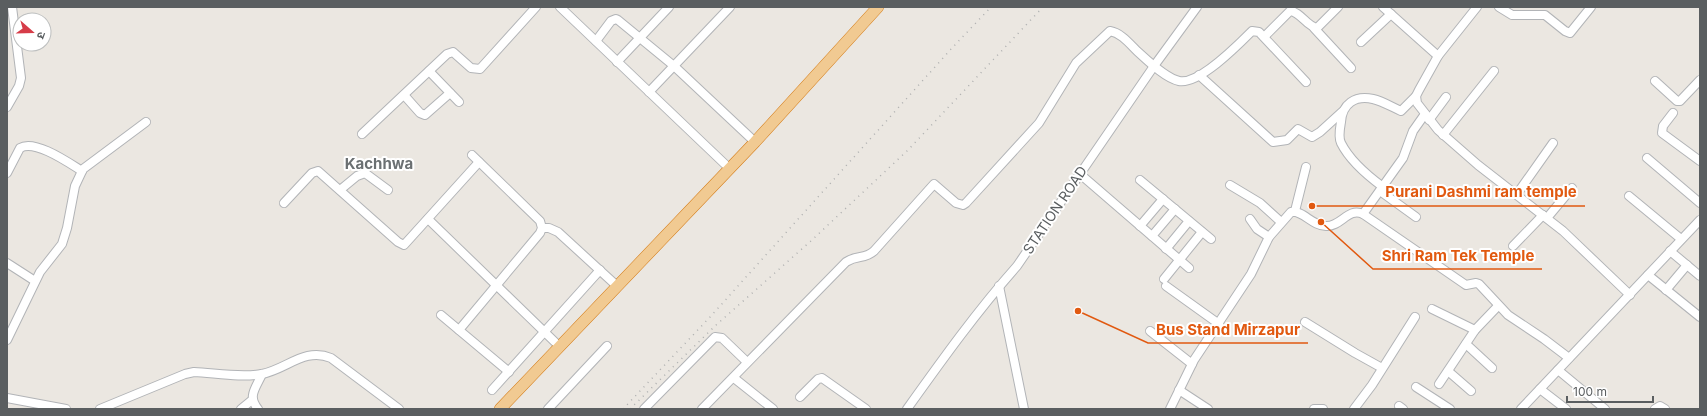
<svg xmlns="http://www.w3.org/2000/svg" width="1707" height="416" viewBox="0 0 1707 416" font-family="Inter,'Noto Sans Devanagari',sans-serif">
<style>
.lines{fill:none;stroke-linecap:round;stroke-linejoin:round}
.minor-casing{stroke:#b2b4b7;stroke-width:10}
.highway-casing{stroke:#d47c18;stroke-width:12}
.minor{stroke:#fff;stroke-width:8}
.highway{stroke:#f1ca92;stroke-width:11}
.rail{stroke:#afb0b0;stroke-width:1.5;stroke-dasharray:1 5;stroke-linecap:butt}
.labels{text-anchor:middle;stroke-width:4;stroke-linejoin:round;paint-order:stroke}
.street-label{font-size:14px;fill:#5a5e60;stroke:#fff}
.neighbourhood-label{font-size:15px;font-weight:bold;fill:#6b7072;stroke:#fff}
.leader{fill:none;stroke:#e15910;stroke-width:1.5}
.callout-dot{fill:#e15910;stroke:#fff;stroke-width:1.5}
.callout-label{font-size:15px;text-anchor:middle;font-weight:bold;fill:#e15910;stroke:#fff;stroke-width:4;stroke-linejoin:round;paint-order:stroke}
</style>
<rect width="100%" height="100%" fill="#ebe7e1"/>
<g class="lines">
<defs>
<g id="minor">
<path d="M560,7L729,168"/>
<path d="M1383,7L1438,56"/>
<path d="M1477,7L1438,56L1419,90L1416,96L1417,103L1438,130L1478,165L1563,231L1630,295"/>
<path d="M1499,7L1512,15H1545L1565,31L1570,33L1591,7"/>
<path d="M1314,28L1351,68"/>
<path d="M1264,37L1290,11C1301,12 1306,26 1317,28L1338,7"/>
<path d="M596,41L611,21L616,19L618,20L674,66L755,142"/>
<path d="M1361,42L1391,14"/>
<path d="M617,62L669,7"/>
<path d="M429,71L459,102"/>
<path d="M1199,75L1273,142L1287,140L1298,129L1312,137L1320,132L1342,112"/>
<path d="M1655,81L1677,101H1680L1700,80"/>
<path d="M649,92L730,7"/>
<path d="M404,95L420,113L425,115L450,93"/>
<path d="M7,107L19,86L21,78L12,7"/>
<path d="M1673,113L1663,126L1662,133L1700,161"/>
<path d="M1429,120L1446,97"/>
<path d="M362,134L447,54L453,52L471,68L480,69L536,7"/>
<path d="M1443,135L1494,71"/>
<path d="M1647,158L1700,203"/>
<path d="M7,173L20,148C35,139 69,163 82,171"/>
<path d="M1080,174L1189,268"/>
<path d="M1140,180L1211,239"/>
<path d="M1230,185L1260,203L1281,222"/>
<path d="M1383,187C1368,176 1349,159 1341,143C1338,137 1340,128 1341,122C1342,104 1355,95 1373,99C1382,101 1392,107 1401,111L1416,96"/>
<path d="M340,190L357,176L365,173L388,190"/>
<path d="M1380,191L1416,217"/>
<path d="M1517,194L1553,143"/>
<path d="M1629,196L1681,239"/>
<path d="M284,203L312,173L318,171L398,242L404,245L479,162"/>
<path d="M1295,211L1306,167"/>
<path d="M1363,214L1403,158L1413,131L1425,114"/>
<path d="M1547,218L1572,188"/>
<path d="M428,219L559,346"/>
<path d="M1250,219L1257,229L1269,237"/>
<path d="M1140,226L1163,199"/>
<path d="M542,228H549L558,232L617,286"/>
<path d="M1152,236L1175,209"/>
<path d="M1513,246L1543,215"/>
<path d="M1166,249L1189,221"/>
<path d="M1670,251L1700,276"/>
<path d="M7,263L35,281"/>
<path d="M1648,275L1700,317"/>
<path d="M1164,279L1202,232"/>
<path d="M999,286L1024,409"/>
<path d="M1166,286L1219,324"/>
<path d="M1666,290L1687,265"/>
<path d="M1432,309L1475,330"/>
<path d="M441,315L509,372"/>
<path d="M1305,322L1355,353L1382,368"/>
<path d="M459,330L540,233L542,228L540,221L472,155"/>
<path d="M1150,331L1192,364"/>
<path d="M7,340L40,272L62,244L67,228L75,186L83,169L146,122"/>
<path d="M1466,344L1492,368"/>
<path d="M1558,370L1605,409"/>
<path d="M1448,371L1471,391"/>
<path d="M734,378L773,409"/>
<path d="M1439,384L1475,330L1498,306"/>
<path d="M1416,387L1450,409"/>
<path d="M1540,389L1566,409"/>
<path d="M492,390L600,270"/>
<path d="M1179,390L1208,409"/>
<path d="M800,397L818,379L822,378L866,409"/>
<path d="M7,398L66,409"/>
<path d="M1399,406L1403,409"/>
<path d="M100,409L185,374L194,372C215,373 241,378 262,374C287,369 305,347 331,358L399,409"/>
<path d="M241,409L252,400"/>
<path d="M258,409C247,396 256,388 262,374"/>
<path d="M548,409L607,346"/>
<path d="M644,409L715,337L722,338L747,362"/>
<path d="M702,409L846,262C858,254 864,260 874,251L934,184L956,203L963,205L966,203L1039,123L1076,63L1110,31C1121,33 1129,43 1137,51C1147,60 1165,78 1179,81C1199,85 1239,44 1252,31L1259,32L1306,82"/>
<path d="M907,409C942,360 977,311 1017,266L1154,66L1197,7"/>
<path d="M1170,409L1194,360L1251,274L1269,237L1291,212C1303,210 1312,226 1326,226C1341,227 1348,207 1363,214L1463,283L1466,285L1476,283L1479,284L1508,315L1544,339L1569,358"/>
<path d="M1314,409H1323"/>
<path d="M1354,409L1372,385L1415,317"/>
<path d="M1521,409L1700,220"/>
<path d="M1655,409L1660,406L1665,409"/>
</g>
<path id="highway" d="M500,409L755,142L878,7"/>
</defs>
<use href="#minor" class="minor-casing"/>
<use href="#highway" class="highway-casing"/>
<use href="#minor" class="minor"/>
<use href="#highway" class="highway"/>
<g class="rail">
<path d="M623,409L711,316L952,48L991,7"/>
<path d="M630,409L715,326L812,240L908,150L1043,7"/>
</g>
</g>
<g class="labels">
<g class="street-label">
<text transform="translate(1055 210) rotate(-56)" y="5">STATION ROAD</text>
</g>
<g class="neighbourhood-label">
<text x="379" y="169">Kachhwa</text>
</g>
</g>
<path class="leader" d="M1312 206L1377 206H1585M1321 222L1373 269H1542M1078 311L1148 343H1308"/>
<g class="callout-dot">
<circle cx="1312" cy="206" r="4"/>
<circle cx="1321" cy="222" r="4"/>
<circle cx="1078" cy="311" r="4"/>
</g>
<g class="callout-label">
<text x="1481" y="197">Purani Dashmi ram temple</text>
<text x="1458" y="261">Shri Ram Tek Temple</text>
<text x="1228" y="335">Bus Stand Mirzapur</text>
</g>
<rect width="1707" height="416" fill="none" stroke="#5a5e60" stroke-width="16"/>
<g transform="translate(32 32) rotate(110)"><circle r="19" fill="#ffffff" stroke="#bdbfbf"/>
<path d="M0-3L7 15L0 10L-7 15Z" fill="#d63c48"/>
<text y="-6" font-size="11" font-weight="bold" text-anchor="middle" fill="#5a5e60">उ</text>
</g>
<path d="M1567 396v6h86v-6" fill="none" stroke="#5a5e60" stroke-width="2"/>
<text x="1573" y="396" font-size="12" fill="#5a5e60" stroke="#ffffff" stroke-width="3" paint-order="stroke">100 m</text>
</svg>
